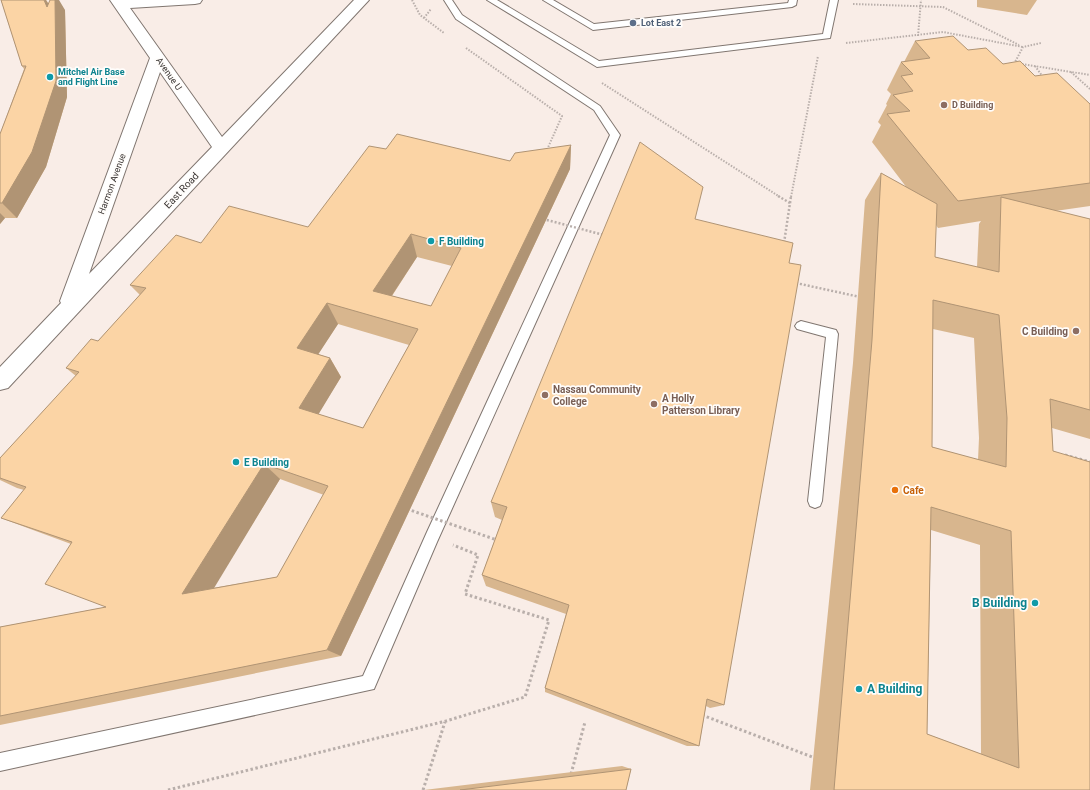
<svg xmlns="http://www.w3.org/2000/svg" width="1090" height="790" viewBox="0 0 1090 790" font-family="Roboto,sans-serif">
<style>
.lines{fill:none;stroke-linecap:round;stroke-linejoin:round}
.lane-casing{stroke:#807670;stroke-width:2}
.street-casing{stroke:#807670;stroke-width:2}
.path-far2{stroke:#b9afab;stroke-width:2;stroke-dasharray:1.5 1.5;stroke-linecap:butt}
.path-far1{stroke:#b9afab;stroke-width:2.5;stroke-dasharray:2 2;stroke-linecap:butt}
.path{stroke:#b9afab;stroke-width:3;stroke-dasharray:2.5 2.5;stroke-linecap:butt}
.lane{fill:#fff;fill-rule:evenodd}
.street{fill:#fff;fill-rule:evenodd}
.path-bridge-far1{stroke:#b9afab;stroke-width:2.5;stroke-dasharray:2 2;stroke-linecap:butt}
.path-bridge{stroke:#b9afab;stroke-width:3;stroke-dasharray:2.5 2.5;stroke-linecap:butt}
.wall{fill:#d8b68e;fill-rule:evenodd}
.shaded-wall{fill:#b09474}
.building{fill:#fbd4a5;stroke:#b09474;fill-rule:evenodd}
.service-dot{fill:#5c6f8a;stroke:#fffdfb;stroke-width:1.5}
.culture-dot{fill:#0f9aa8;stroke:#fffdfb;stroke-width:1.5}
.education-dot{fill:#8d6e63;stroke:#fffdfb;stroke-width:1.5}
.food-dot{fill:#e8710a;stroke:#fffdfb;stroke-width:1.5}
.labels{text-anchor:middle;stroke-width:3.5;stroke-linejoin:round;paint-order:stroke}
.far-service-label{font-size:9px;font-weight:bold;fill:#4e5e75;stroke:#fffdfb;text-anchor:start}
.far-culture-label{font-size:9px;font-weight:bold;fill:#0d838f;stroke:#fffdfb;text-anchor:start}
.far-street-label{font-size:9px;fill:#3b3634;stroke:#fffdfb}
.far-education-label{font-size:9px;font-weight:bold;fill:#785e54;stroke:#fffdfb;text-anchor:start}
.street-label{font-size:10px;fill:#3b3634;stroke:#fffdfb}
.culture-label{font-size:10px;font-weight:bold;fill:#0d838f;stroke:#fffdfb;text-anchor:start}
.education-label{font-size:10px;font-weight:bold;fill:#785e54;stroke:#fffdfb;text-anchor:start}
.food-label{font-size:10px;font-weight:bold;fill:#c56008;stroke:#fffdfb;text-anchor:start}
.near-culture-label{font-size:12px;font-weight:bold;fill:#0d838f;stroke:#fffdfb;text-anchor:end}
</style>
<rect width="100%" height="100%" fill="#f9ede7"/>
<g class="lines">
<defs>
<g id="lane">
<path d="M444,0H452L462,15L600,106L620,135L437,542L374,689L0,771V753L363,676L427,532L610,135L594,110L456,19Z"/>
<path d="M487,0H497L599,61L823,34L830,0H838L830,38L597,67Z"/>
<path d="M543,0H553L594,24L788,3L789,0H797L796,5L792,7L593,30Z"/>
<path d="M801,321L836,330L838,334L822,501L820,506L815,508L810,506L808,501L826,337L797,329L795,326L797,323Z"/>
</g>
<path id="street" d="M110,0H202L200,3L195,4L130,8L222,137L354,0H369L8,388L0,390V367L61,303L60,301L150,58ZM160,72L212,147L89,274Z"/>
</defs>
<use href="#lane" class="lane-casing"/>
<use href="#street" class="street-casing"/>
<g class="path-far2">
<path d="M412,0L420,15L444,33"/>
<path d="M853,4L943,7L1019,45"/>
<path d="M424,18L431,9"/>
<path d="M918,36L921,0"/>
<path d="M846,43L943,32L1023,47"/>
<path d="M466,48L562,116L546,152"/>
<path d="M1017,63L1015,62L1023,47L1041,43"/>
<path d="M1022,64L1090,75"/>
<path d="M1035,66L1043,77"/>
<path d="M1071,72L1090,89"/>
<path d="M602,83L780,197"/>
<path d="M791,197L818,56"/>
</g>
<g class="path-far1">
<path d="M778,196L790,203L784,243"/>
<path d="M790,203L791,196"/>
<path d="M796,283L860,297"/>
</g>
<g class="path">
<path d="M1065,455L1090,462"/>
<path d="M702,715L815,758"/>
<path d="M571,774L585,722"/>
<path d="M168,790L446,721L525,697L549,620L465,594L478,555L453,545"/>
<path d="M423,790L445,722"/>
</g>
<use href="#lane" class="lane"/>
<use href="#street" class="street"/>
<path class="path-bridge-far1" d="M543,219L604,235"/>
<path class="path-bridge" d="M407,509L497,540"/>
</g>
<g class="wall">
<path d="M1,0H46L49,4L65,10L67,97L46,167L17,218H5L0,224V134L24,69L22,66Z"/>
<path d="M977,0H1037L1027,15L977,7Z"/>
<path d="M915,41L968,50L1035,76L1090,104V206L1055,211L1090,219V439L1052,428L1053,451L1090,790H810L853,363L865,200L881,173L907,188L872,142L881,125L878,122L887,105L886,104L891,94L887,90L901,62H904ZM981,221L979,224L977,267L935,257L936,225L938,228ZM933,329L974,338L979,438L978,460L932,447ZM931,530L980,545L981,754L927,734Z"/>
<path d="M571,145L570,169L341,656L0,725V627L106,607L71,544L33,530L1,518L24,490L17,488L0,480V458L76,376L66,368L98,341L140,295L130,285L201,243L308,227L386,149L510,161ZM417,257L452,266L431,306L392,296ZM338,324L409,345L363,428L318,414L341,377L330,358L318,354ZM280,479L324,495L277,577L213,588Z"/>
<path d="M695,219L724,705L710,708L706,706L699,746H687L545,692V688L566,614L486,586L482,575L502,520L495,517L491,502Z"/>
<path d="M622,766L631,769L626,790H424Z"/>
</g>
<g class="shaded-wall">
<path d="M44,0H46L50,7L55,0H59L65,10L67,97L46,167L17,218L2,203L47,7Z"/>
<path d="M571,145L570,169L341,656L327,650Z"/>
<path d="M0,213L5,218L0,224Z"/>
<path d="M411,234L417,257L381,312L373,291Z"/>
<path d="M327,303L338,324L310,367L297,348Z"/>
<path d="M330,358L341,377L312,425L299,408Z"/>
<path d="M264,464L280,479L205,603L182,594Z"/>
</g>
<g class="building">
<path d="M1,0H44L47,7L50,0H55L56,81L32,152L2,203H0V134L26,66H22Z"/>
<path d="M953,36L968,50L986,48L1003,64L1020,61L1035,76L1057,73L1090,104V183L958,201L887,114L910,111L893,95L913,91L901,76L913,74L901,62L930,58L915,41Z"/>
<path d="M397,134L510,161L515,153L571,145L327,650L0,716V627L106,607L45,584L72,542L1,518L26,487L0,478V458L79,372L66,368L91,339L98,341L146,288L130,285L176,235L201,243L229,206L308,227L369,146L386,149ZM411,234L461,248L431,306L373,291ZM327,303L418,329L363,428L299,408L330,358L297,348ZM264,464L328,486L277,577L182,594Z"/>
<path d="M640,142L703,187L695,219L793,243L789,263L801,265L724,705L707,699L699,746L545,688L569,605L482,575L507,507L491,502Z"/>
<path d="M881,173L937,204L935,257L999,272L1001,197L1090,219V410L1050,399L1053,451L1090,462V790H834L872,340ZM933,300L999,315L1007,418L1006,467L932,447ZM931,507L1011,531L1019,768L927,734Z"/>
<path d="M631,769L626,790H460Z"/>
</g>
<circle class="service-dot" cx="633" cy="23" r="4"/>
<g class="culture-dot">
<circle cx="50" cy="77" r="4"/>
<circle cx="431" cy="241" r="4"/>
<circle cx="236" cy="462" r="4"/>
<circle cx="1035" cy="603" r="4"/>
<circle cx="859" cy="689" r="4"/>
</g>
<g class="education-dot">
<circle cx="944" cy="105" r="4"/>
<circle cx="1076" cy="331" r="4"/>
<circle cx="545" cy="395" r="4"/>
<circle cx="654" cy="404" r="4"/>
</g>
<circle class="food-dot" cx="895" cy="490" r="4"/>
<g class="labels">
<g class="far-service-label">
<text x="641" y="26">Lot East 2</text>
</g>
<g class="far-culture-label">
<text x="58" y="75">Mitchel Air Base<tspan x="58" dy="10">and Flight Line</tspan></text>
</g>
<g class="far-street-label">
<text transform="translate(169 74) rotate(55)" y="3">Avenue U</text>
<text transform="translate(112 184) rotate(-70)" y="3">Harmon Avenue</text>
</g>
<g class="far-education-label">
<text x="952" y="108">D Building</text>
</g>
<g class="street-label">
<text transform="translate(181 190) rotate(-47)" y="4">East Road</text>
</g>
<g class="culture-label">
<text x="439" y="245">F Building</text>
<text x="244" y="466">E Building</text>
</g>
<g class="education-label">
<text x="1068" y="335" text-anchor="end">C Building</text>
<text x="553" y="393">Nassau Community<tspan x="553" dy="12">College</tspan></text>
<text x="662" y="402">A Holly<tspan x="662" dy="12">Patterson Library</tspan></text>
</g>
<g class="food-label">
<text x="903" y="494">Cafe</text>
</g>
<g class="near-culture-label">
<text x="1027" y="607">B Building</text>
<text x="867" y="693" text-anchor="start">A Building</text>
</g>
</g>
</svg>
